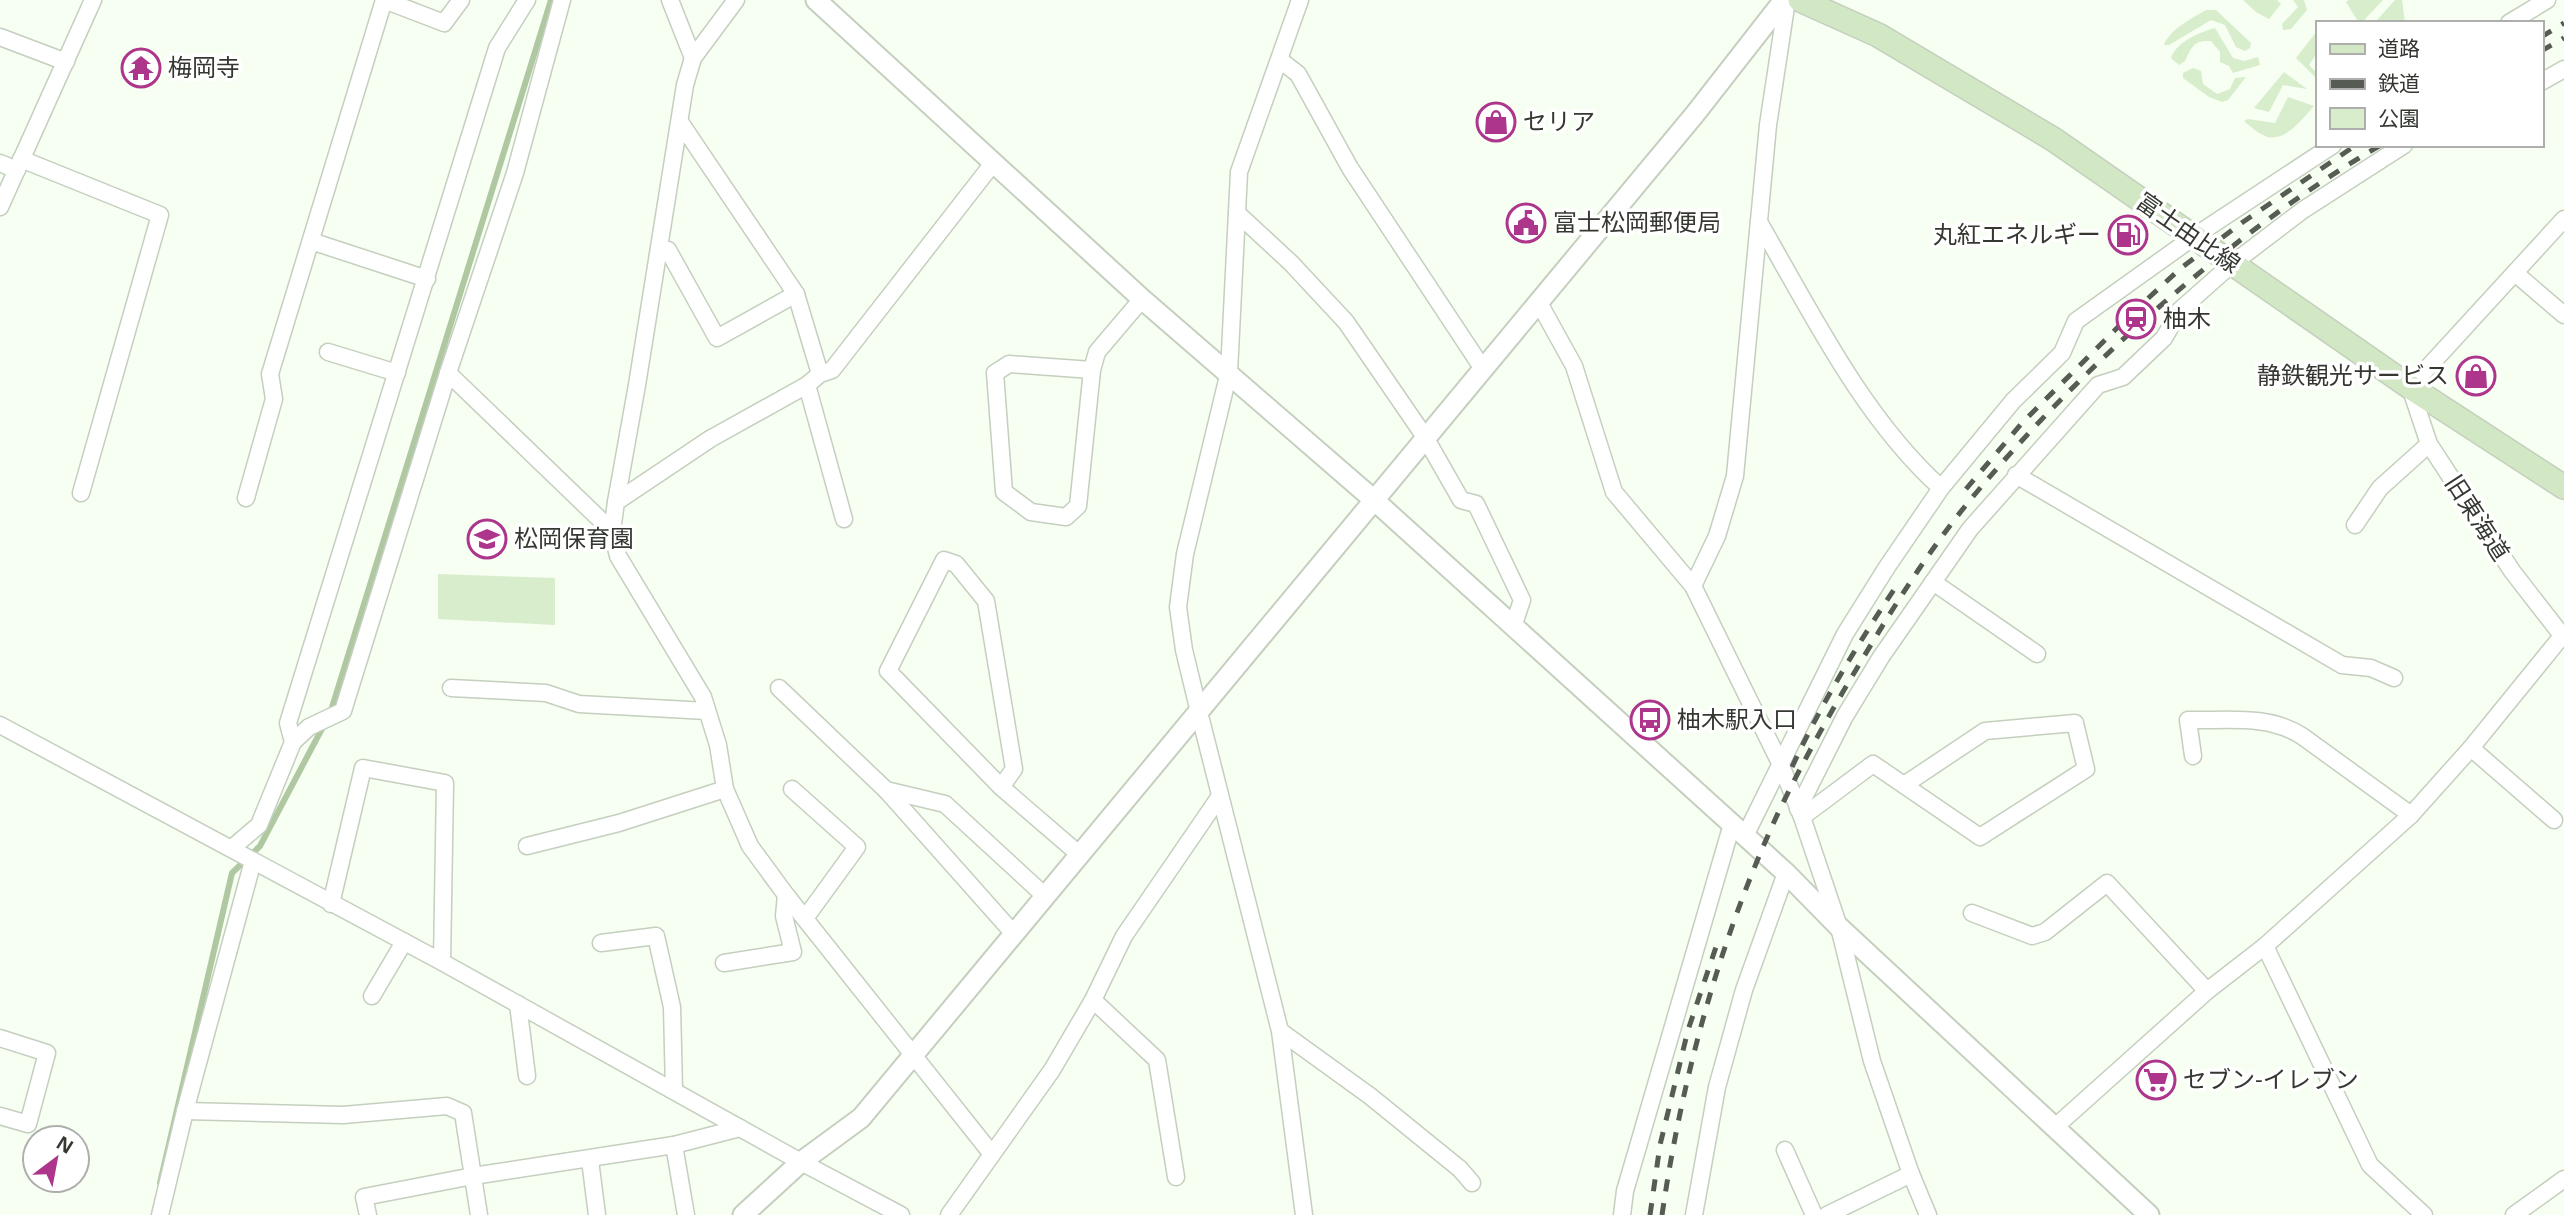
<svg xmlns="http://www.w3.org/2000/svg" width="2564" height="1215" viewBox="0 0 2564 1215" font-family="'Open Sans','Noto Sans JP',sans-serif">
<style>
.green{fill:#d7edcc}
.lines{fill:none;stroke-linecap:round;stroke-linejoin:round}
.stream{stroke:#afc8a1;stroke-width:6}
.minor-casing{stroke:#c4cfbf;stroke-width:19}
.tertiary-casing{stroke:#c4cfbf;stroke-width:23}
.secondary-casing{stroke:#c4cfbf;stroke-width:26}
.minor{stroke:#fff;stroke-width:16}
.tertiary{stroke:#fff;stroke-width:19}
.secondary{stroke:#d2e7c4;stroke-width:23}
.rail{stroke:#565b53;stroke-width:5;stroke-dasharray:12 12;stroke-linecap:butt}
.labels{text-anchor:middle;stroke-width:7;stroke-linejoin:round;paint-order:stroke}
.poi-label{font-size:24px;fill:#343831;stroke:#fff;text-anchor:start}
.street-label{font-size:24px;fill:#343831;stroke:#fff}
</style>
<rect width="100%" height="100%" fill="#f6fff1"/>
<g class="green">
<path d="M2243,0H2277L2281,4L2269,19L2256,12Z"/>
<path d="M2293,0H2304L2307,10L2291,29L2283,30L2282,24L2298,7Z"/>
<path d="M2349,0H2383L2365,19L2367,23H2359L2346,2Z"/>
<path d="M2395,0H2402L2405,23H2377V20Z"/>
<path d="M2206,10H2216L2251,43L2250,48L2245,51L2236,47L2225,25L2211,20L2169,45H2164C2169,30 2192,18 2206,10Z"/>
<path d="M2215,28L2233,58L2244,61L2258,57L2260,65L2233,73L2229,66L2220,62V52L2211,41C2193,40 2192,47 2185,61L2179,65L2171,58C2176,42 2200,32 2215,28Z"/>
<path d="M2317,31V53L2309,65L2317,73V79L2296,58Z"/>
<path d="M2193,68L2201,71L2203,84L2217,94L2230,89L2235,78L2246,77L2228,100L2222,102L2209,97L2183,78V73Z"/>
<path d="M2284,72L2307,89L2283,85L2269,112L2254,108Z"/>
<path d="M2288,97L2314,106C2302,119 2283,146 2263,135C2256,132 2250,126 2244,121L2248,119L2275,123Z"/>
<path d="M438,574L555,578V625L438,619Z"/>
</g>
<g class="lines">
<g class="stream">
<path d="M330,714L551,0"/>
<path d="M160,1183L232,873L260,846L325,723"/>
</g>
<defs>
<g id="minor">
<path d="M670,0L693,58"/>
<path d="M1300,0L1239,172L1229,372L1185,554L1178,607L1184,650L1199,712L1280,1031L1304,1215"/>
<path d="M2509,23L2547,0"/>
<path d="M0,37L66,62"/>
<path d="M1280,60L1298,74L1350,168L1483,369"/>
<path d="M2541,82L2564,69"/>
<path d="M680,122L796,294L820,374"/>
<path d="M21,159L160,215L81,493"/>
<path d="M0,163L17,170"/>
<path d="M0,207L93,0"/>
<path d="M1237,213L1291,263L1346,322L1425,437L1461,500L1476,504L1522,600L1513,627"/>
<path d="M2564,219L2410,387L2429,444L2512,571L2564,638"/>
<path d="M1759,222C1811,312 1863,418 1941,488"/>
<path d="M311,241L427,279"/>
<path d="M659,249L668,250L717,338L796,294"/>
<path d="M2515,273L2564,315"/>
<path d="M1538,301L1574,366L1614,492L1693,586L1781,765L1802,817L1839,927L1872,1061L1911,1174L1928,1215"/>
<path d="M328,352L397,373"/>
<path d="M1092,370L1009,364L995,373L1004,492L1031,512L1066,517L1078,506L1092,370L1097,352L1142,299"/>
<path d="M448,373L612,531"/>
<path d="M807,385L844,519"/>
<path d="M2016,475L2342,665L2371,668L2394,678"/>
<path d="M246,498L274,399L270,374L384,0L444,23L461,0"/>
<path d="M616,502L637,385L685,85L693,58L736,0"/>
<path d="M2355,525L2380,488L2429,444"/>
<path d="M1933,582L2037,654"/>
<path d="M1693,586L1717,536L1735,476L1768,125L1787,0"/>
<path d="M451,688L546,693L579,704L707,711"/>
<path d="M779,688L886,790L945,804L1045,896"/>
<path d="M0,725L442,962L801,1162L901,1215"/>
<path d="M293,742L288,723L497,48L527,0"/>
<path d="M2471,748L2554,820"/>
<path d="M2193,756L2188,720C2227,721 2268,714 2302,736L2411,815"/>
<path d="M1001,787L1014,769L986,601L956,564L944,560L888,671L1001,787L1080,855"/>
<path d="M792,789L857,847L806,917"/>
<path d="M886,790L1014,934"/>
<path d="M1798,809L1845,716L1881,657L1970,529L2098,385L2123,377L2164,338L2180,310L2232,264L2303,210L2404,145"/>
<path d="M1802,817L1873,764L1980,837L2086,769L2075,723L1985,731L1904,785"/>
<path d="M1745,836L1845,634L1887,567L1941,488L2013,401L2062,353L2076,321L2195,236L2333,145"/>
<path d="M527,846L619,823L725,789"/>
<path d="M232,848L259,825L293,742L309,727L343,711L448,373L515,173L562,0"/>
<path d="M331,904L363,768L445,783L442,962"/>
<path d="M1972,913L2032,936L2045,932L2107,883L2207,991"/>
<path d="M601,943L656,936L672,1007L674,1090"/>
<path d="M2265,946L2370,1165L2424,1215"/>
<path d="M724,963L793,952L784,916L786,895"/>
<path d="M372,996L404,942"/>
<path d="M1093,1000L1157,1060L1176,1177"/>
<path d="M518,1004L527,1076"/>
<path d="M1280,1031L1370,1096L1460,1169L1472,1183"/>
<path d="M0,1038L47,1053L28,1124L0,1116"/>
<path d="M185,1111L343,1115L447,1106L463,1113L479,1215"/>
<path d="M2054,1128L2207,991L2265,946L2411,815L2471,748L2562,636"/>
<path d="M674,1145L686,1215"/>
<path d="M1785,1150L1814,1215"/>
<path d="M991,1153L786,895L750,846L725,789L718,745L703,697L618,556L612,531L616,502L710,439L807,385L820,374L832,370L994,162"/>
<path d="M590,1160L597,1215"/>
<path d="M160,1215L185,1111L253,861"/>
<path d="M368,1215L364,1197L473,1176L674,1145L740,1128"/>
<path d="M949,1215L1052,1070L1093,1000L1124,936L1220,796"/>
<path d="M1622,1215L1625,1191L1732,824"/>
<path d="M1694,1215L1717,1087L1744,990L1786,873"/>
<path d="M1827,1215L1911,1174"/>
<path d="M2514,1215L2564,1179"/>
</g>
<g id="tertiary">
<path d="M816,0L1142,299L1374,500L1786,873L1839,927L2149,1215"/>
<path d="M743,1215L801,1162L861,1118L1695,114L1784,0"/>
</g>
<path id="secondary" d="M1800,0L1878,35L2053,139L2410,387L2564,487"/>
</defs>
<use href="#minor" class="minor-casing"/>
<use href="#tertiary" class="tertiary-casing"/>
<use href="#secondary" class="secondary-casing"/>
<use href="#minor" class="minor"/>
<use href="#tertiary" class="tertiary"/>
<use href="#secondary" class="secondary"/>
<g class="rail">
<path d="M2541,37L2564,23"/>
<path d="M2541,51L2564,38"/>
<path d="M1966,489L2022,423L2131,314L2181,268L2243,222L2356,145"/>
<path d="M1792,767C1822,702 1859,642 1899,582"/>
<path d="M1650,1215L1660,1145L1688,1030L1716,947"/>
<path d="M1662,1215C1682,1077 1720,938 1779,811C1804,759 1833,708 1863,658C1897,601 1933,544 1976,493C2032,426 2094,364 2159,307C2228,247 2302,191 2381,145"/>
</g>
</g>
<defs>
<symbol id="temple-ring" viewBox="-11 -11 22 22"><circle r="9.5" fill="#fff" stroke="#ad358c" stroke-width="1.5"/><path d="M0-6L5-2H3V0L6.5 2.5H4V6H1.5V3h-3V6H-4V2.5H-6.5L-3 0V-2H-5Z" fill="#ad358c"/></symbol>
<symbol id="shop-ring" viewBox="-11 -11 22 22"><circle r="9.5" fill="#fff" stroke="#ad358c" stroke-width="1.5"/><path d="M-5-2.5h2.3a2.7 3.5 0 0 1 5.4 0H5L5.5 6h-11ZM-1.5-2.5h3a1.5 2.3 0 0 0-3 0Z" fill="#ad358c"/></symbol>
<symbol id="civic-ring" viewBox="-11 -11 22 22"><circle r="9.5" fill="#fff" stroke="#ad358c" stroke-width="1.5"/><path d="M-.6-6.5H3V-4.5H.6V-3L4-1V1h2V6H-6V1h2V-1L-.6-3ZM-1.2 2.5V6h2.4V2.5Z" fill="#ad358c"/></symbol>
<symbol id="fuel-ring" viewBox="-11 -11 22 22"><circle r="9.5" fill="#fff" stroke="#ad358c" stroke-width="1.5"/><path d="M-5.5-6h7V0h2V4h1.3V-2.5L3-4.5l.8-.8L6-3V5H2.5V1h-1V6h-7ZM-4.2-4.7v3.2H.2V-4.7Z" fill="#ad358c"/></symbol>
<symbol id="station-ring" viewBox="-11 -11 22 22"><circle r="9.5" fill="#fff" stroke="#ad358c" stroke-width="1.5"/><path d="M-3-6H3Q5-6 5-4V2Q5 4 3 4L4.5 6H3L1.5 4h-3L-3 6H-4.5L-3 4Q-5 4-5 2V-4Q-5-6-3-6ZM-3.5-4v3h7v-3ZM-3.5 1v1.5H-2V1ZM2 1v1.5H3.5V1Z" fill="#ad358c"/></symbol>
<symbol id="school-ring" viewBox="-11 -11 22 22"><circle r="9.5" fill="#fff" stroke="#ad358c" stroke-width="1.5"/><path d="M0-5L7-2L0 1L-7-2ZM-4 1L0 2.5L4 1V4Q0 6-4 4Z" fill="#ad358c"/></symbol>
<symbol id="bus-ring" viewBox="-11 -11 22 22"><circle r="9.5" fill="#fff" stroke="#ad358c" stroke-width="1.5"/><path d="M-5-6H5V4H4V6H2V4H-2V6H-4V4H-5ZM-3.5-4V0h7V-4ZM-3.5 1.2v1.5H-2V1.2ZM2 1.2v1.5H3.5V1.2Z" fill="#ad358c"/></symbol>
<symbol id="supermarket-ring" viewBox="-11 -11 22 22"><circle r="9.5" fill="#fff" stroke="#ad358c" stroke-width="1.5"/><path d="M-6-5.5h2.5l.6 2H6L4.5 2H-2.5L-4.4-4H-6ZM-1.5 3.2a1.3 1.3 0 1 0 .1 0ZM3 3.2a1.3 1.3 0 1 0 .1 0Z" fill="#ad358c"/></symbol>
</defs>
<g fill-rule="evenodd">
<use href="#temple-ring" x="119" y="46" width="44" height="44"/>
<use href="#shop-ring" x="1474" y="100" width="44" height="44"/>
<use href="#civic-ring" x="1504" y="201" width="44" height="44"/>
<use href="#fuel-ring" x="2106" y="213" width="44" height="44"/>
<use href="#station-ring" x="2114" y="297" width="44" height="44"/>
<use href="#shop-ring" x="2454" y="354" width="44" height="44"/>
<use href="#school-ring" x="465" y="517" width="44" height="44"/>
<use href="#bus-ring" x="1628" y="698" width="44" height="44"/>
<use href="#supermarket-ring" x="2134" y="1058" width="44" height="44"/>
</g>
<g class="labels">
<g class="poi-label">
<text x="168" y="76">梅岡寺</text>
<text x="1523" y="130">セリア</text>
<text x="1553" y="231">富士松岡郵便局</text>
<text x="2101" y="243" text-anchor="end">丸紅エネルギー</text>
<text x="2163" y="327">柚木</text>
<text x="2449" y="384" text-anchor="end">静鉄観光サービス</text>
<text x="514" y="547">松岡保育園</text>
<text x="1677" y="728">柚木駅入口</text>
<text x="2183" y="1088">セブン-イレブン</text>
</g>
<g class="street-label">
<text transform="translate(2188 233) rotate(35)" y="8">富士由比線</text>
<text transform="translate(2477 518) rotate(57)" y="8">旧東海道</text>
</g>
</g>
<rect x="2316" y="21" width="228" height="126" fill="#ffffff" stroke="#aeafad" stroke-width="2"/>
<rect x="2330" y="44" width="35" height="10" fill="#d2e7c4" stroke="#aeafad" stroke-width="2"/>
<text x="2378" y="56" font-size="21" fill="#343831">道路</text>
<rect x="2330" y="79" width="35" height="10" fill="#565b53" stroke="#aeafad" stroke-width="2"/>
<text x="2378" y="91" font-size="21" fill="#343831">鉄道</text>
<rect x="2330" y="108" width="35" height="21" fill="#d7edcc" stroke="#aeafad" stroke-width="2"/>
<text x="2378" y="126" font-size="21" fill="#343831">公園</text>
<g transform="translate(56 1159) rotate(32)"><circle r="33" fill="#ffffff" stroke="#aeafad" stroke-width="2"/>
<path d="M0-5L12 26L0 18L-12 26Z" fill="#ad358c"/>
<text y="-10" font-size="19" font-weight="bold" text-anchor="middle" fill="#343831">N</text>
</g>
</svg>
